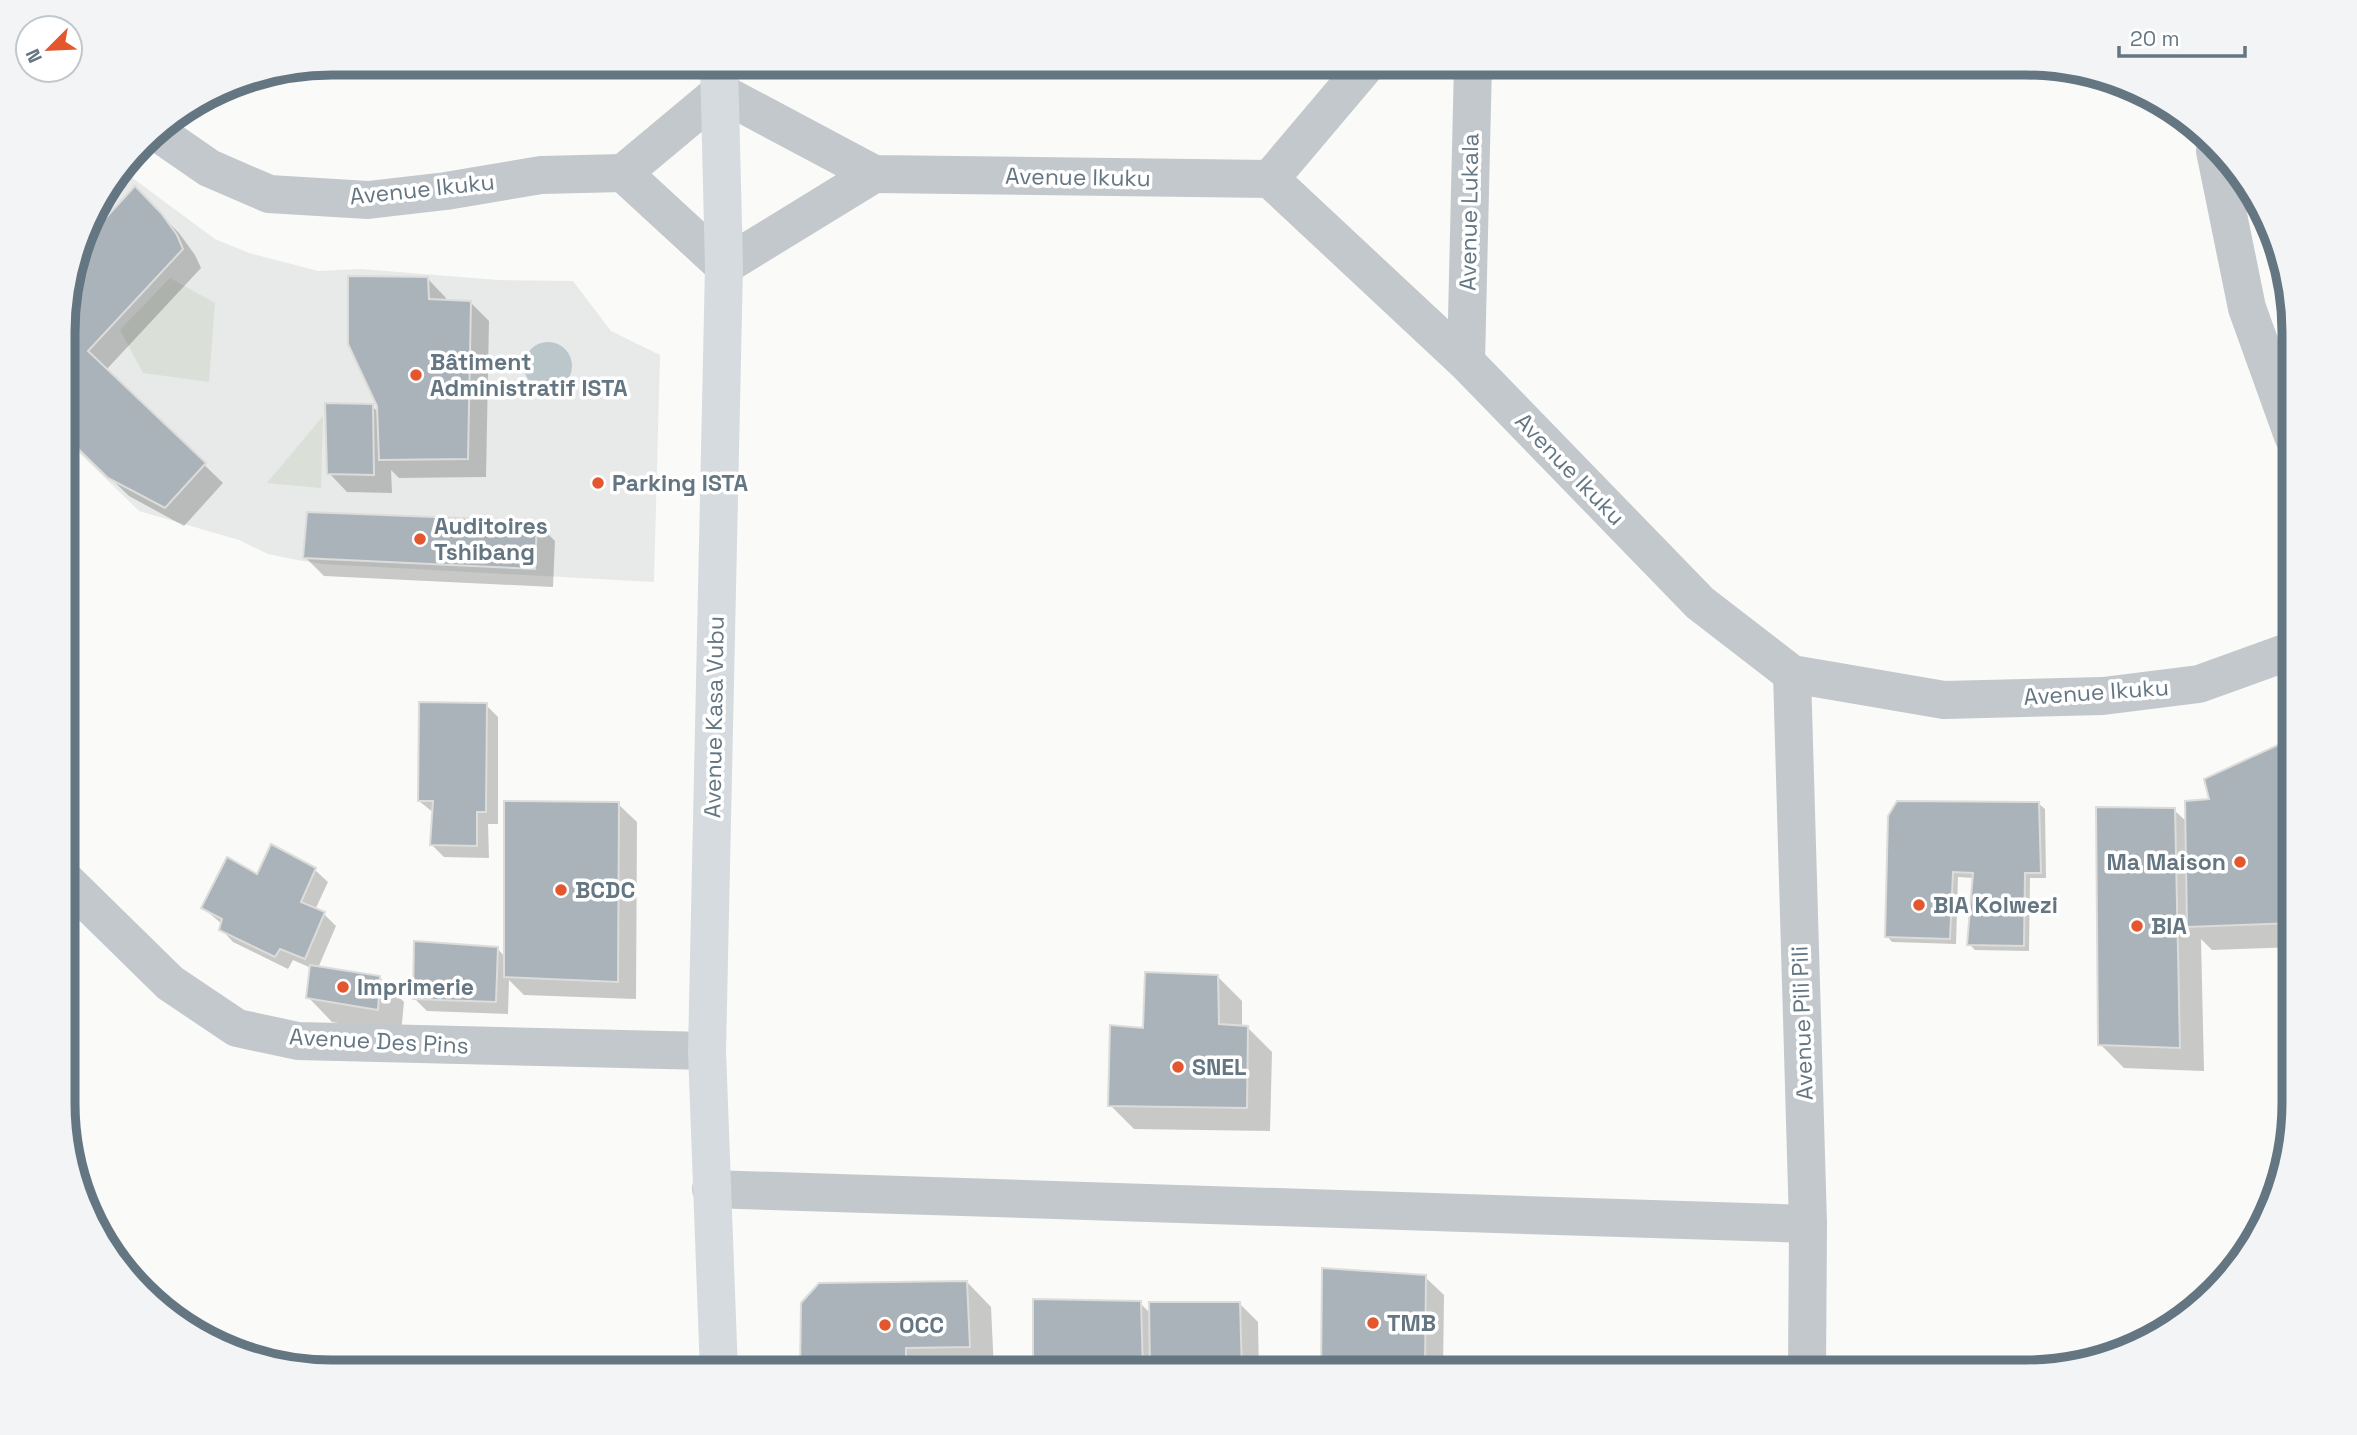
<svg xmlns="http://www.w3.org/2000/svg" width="2357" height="1435" viewBox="0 0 2357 1435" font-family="'Space Grotesk',sans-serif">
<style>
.built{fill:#e8e9e9}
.green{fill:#dadfd7}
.water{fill:#bbc7cb}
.shadow{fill:#0003}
.building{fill:#aab3b9;stroke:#dcdcda;stroke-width:2}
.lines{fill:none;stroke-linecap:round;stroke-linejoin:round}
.street{stroke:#c3c8cc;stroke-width:38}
.secondary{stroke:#d6dbdf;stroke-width:38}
.poi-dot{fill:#e4572e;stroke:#fff;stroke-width:2.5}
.labels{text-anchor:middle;stroke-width:7;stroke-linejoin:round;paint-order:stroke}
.street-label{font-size:23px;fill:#657683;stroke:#fff}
.poi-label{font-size:23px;font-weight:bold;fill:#657683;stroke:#fff;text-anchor:start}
.rim{fill:none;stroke:#657683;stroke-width:9}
</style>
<rect width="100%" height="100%" fill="#fafaf8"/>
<path class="built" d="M123,171L215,239L249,253L318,271L361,269L498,280L573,281L611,331L660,355L654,582L323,564L297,560L268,554L239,540L139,511L65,439V297L91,213Z"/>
<g class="green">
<path d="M170,278L215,303L209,382L143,373L120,330Z"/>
<path d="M323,416L321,488L267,483Z"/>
</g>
<circle class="water" cx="548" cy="366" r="24"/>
<g class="shadow">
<path d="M135,189L179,233L195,255L201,268L106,370L223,483L184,526L129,496L65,434V297Z"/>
<path d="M428,279L446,298V301L470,302L489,321L486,477L399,478L391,470L392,493L347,492L329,473L372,406L379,413Z"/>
<path d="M536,522L555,541L553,587L324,576L305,557Z"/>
<path d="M486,705L498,717V824H488L489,858L444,857L431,844L434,813L419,801Z"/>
<path d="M2293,740V947L2212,950L2201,939L2204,1071L2124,1068L2100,1044L2174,810L2187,822L2211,801L2206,780Z"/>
<path d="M618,804L637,822L636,999L524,995L509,980L508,1014L427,1011L415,999L497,948L505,957Z"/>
<path d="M2039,804L2045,809L2046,878H2030L2029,951L1975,950L1969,944L1974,878L1958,877L1956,944L1892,942L1887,936L1890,816Z"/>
<path d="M272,847L315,870L328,882L315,910L324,914L336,926L318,968L380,978L404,1002L401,1033L332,1022L308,997L311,968L293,960L288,969L233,942L221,929L222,924L203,908L258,876Z"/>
<path d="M1218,977L1242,1001V1027L1248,1028L1272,1052L1270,1131L1134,1129L1110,1105Z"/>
<path d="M1425,1277L1444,1295L1443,1372H1323Z"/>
<path d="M967,1282L991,1307L994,1371L802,1372Z"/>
<path d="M1140,1303L1151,1314L1239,1303L1258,1322L1259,1372H1035Z"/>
</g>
<g class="building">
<path d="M135,186L161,213L177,235L183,249L88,351L206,463L165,508L108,478L65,436V297L81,245Z"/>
<path d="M348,276L428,277L429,299L471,301L468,459L379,460L377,406L348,344Z"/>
<path d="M325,403L373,404L374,475L327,474Z"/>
<path d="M307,512L537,521L535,569L303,558Z"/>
<path d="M419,702L487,703L486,812H477V846L430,845L433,801H418Z"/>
<path d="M2293,738V923L2187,927L2185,801L2209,799L2204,779Z"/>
<path d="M504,801L619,802L618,982L504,977Z"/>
<path d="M1897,801L2039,802L2041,873H2025L2024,946L1967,945L1973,873L1953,872L1950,939L1885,937L1888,816Z"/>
<path d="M2096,807L2175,808L2180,1048L2098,1045Z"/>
<path d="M271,844L316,868L301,902L325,912L305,959L280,949L275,957L219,930L222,919L201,908L227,857L257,874Z"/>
<path d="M414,941L498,947L496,1002L413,999Z"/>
<path d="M310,965L380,976L378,1010L306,998Z"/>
<path d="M1145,972L1218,975L1219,1024L1248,1026L1247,1108L1108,1106L1110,1025L1143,1028Z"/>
<path d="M1322,1268L1426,1275L1425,1372H1321Z"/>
<path d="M967,1281L970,1347L906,1348V1372H800L801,1303L819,1283Z"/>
<path d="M1033,1299L1141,1301L1143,1372H1033Z"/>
<path d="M1149,1302H1240L1242,1372H1150Z"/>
</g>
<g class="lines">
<g class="street">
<path d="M154,130L209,168L269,194L368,200L446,191L541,175L623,173"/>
<path d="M2215,151L2247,308L2293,436"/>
<path d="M623,173L720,92L874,174L1270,179L1466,362L1700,603L1792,674L1944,700L2103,696L2199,684L2293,650"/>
<path d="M623,173L724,266L874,174"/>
<path d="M1270,179L1368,63"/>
<path d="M1466,362L1473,63"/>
<path d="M1792,674L1808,1224L1807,1372"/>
<path d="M65,880L170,983L237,1028L298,1041L707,1051"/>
<path d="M711,1189L1808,1224"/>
</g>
<path class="secondary" d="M719,1372L707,1051L724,266L719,63"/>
</g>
<g class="poi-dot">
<circle cx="416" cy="375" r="7"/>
<circle cx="598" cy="483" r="7"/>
<circle cx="420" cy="539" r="7"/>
<circle cx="2240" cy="862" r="7"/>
<circle cx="561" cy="890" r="7"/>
<circle cx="1919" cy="905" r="7"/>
<circle cx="2137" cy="926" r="7"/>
<circle cx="343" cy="987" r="7"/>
<circle cx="1178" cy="1067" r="7"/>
<circle cx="1373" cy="1323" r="7"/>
<circle cx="885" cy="1325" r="7"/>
</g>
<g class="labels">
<g class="street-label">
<text transform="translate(1078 177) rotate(1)" y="8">Avenue Ikuku</text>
<text transform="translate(422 189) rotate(-6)" y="8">Avenue Ikuku</text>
<text transform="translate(1469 212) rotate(-89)" y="8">Avenue Lukala</text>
<text transform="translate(1570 469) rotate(46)" y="8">Avenue Ikuku</text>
<text transform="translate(2096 692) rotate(-4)" y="8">Avenue Ikuku</text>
<text transform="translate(714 717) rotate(-89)" y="8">Avenue Kasa Vubu</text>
<text transform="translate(1802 1023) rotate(-92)" y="8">Avenue Pili Pili</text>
<text transform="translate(379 1041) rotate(3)" y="8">Avenue Des Pins</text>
</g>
<g class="poi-label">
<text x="430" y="370">Bâtiment<tspan x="430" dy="26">Administratif ISTA</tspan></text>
<text x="612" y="491">Parking ISTA</text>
<text x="434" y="534">Auditoires<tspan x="434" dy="26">Tshibang</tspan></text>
<text x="2226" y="870" text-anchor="end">Ma Maison</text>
<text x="575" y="898">BCDC</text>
<text x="1933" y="913">BIA Kolwezi</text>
<text x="2151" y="934">BIA</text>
<text x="357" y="995">Imprimerie</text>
<text x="1192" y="1075">SNEL</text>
<text x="1387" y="1331">TMB</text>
<text x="899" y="1333">OCC</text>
</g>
</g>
<path d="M0 0H2357V1435H0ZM332 75H2025A257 257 0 0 1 2282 332V1103A257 257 0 0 1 2025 1360H332A257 257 0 0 1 75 1103V332A257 257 0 0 1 332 75Z" fill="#f3f4f5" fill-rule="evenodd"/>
<path class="rim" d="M332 75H2025A257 257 0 0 1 2282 332V1103A257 257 0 0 1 2025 1360H332A257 257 0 0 1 75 1103V332A257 257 0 0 1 332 75Z"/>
<g transform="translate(49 49) rotate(246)"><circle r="33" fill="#ffffff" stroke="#c1c8cd" stroke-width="2"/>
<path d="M0-5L12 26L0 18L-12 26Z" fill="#e4572e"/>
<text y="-10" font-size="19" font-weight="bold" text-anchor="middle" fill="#657683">N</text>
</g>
<path d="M2119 46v10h126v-10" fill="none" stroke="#657683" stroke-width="3.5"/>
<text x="2130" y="46" font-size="21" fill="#657683" stroke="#ffffff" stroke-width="5" paint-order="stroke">20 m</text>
</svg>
